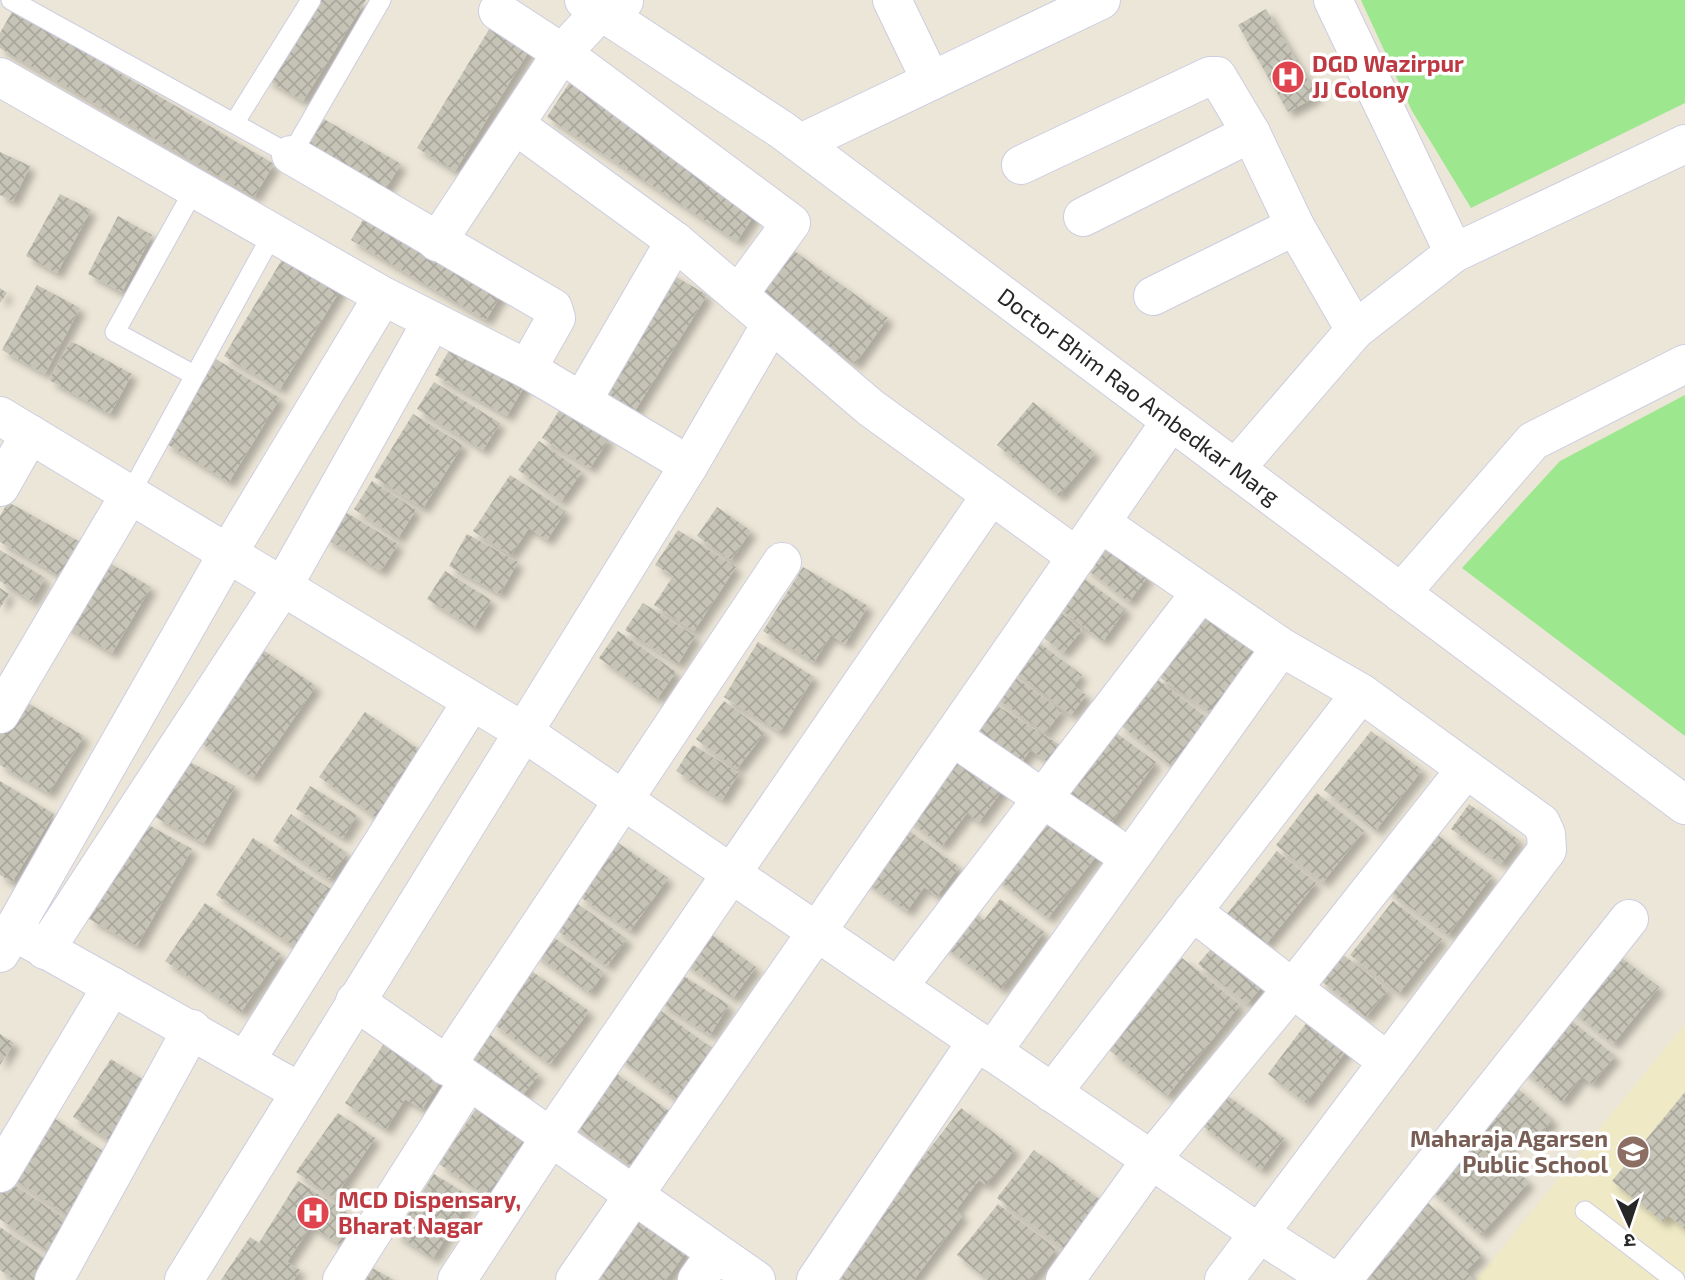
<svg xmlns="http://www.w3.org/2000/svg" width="1685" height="1280" viewBox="0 0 1685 1280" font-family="'Exo 2','Noto Sans Devanagari',sans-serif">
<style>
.education{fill:#efe9c5}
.park{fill:#9de78f}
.building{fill:url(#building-cross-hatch);filter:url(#shadow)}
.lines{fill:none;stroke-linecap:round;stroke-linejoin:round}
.lane-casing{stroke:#cdcde2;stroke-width:21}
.street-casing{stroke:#cdcde2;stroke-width:40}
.lane{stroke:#fff;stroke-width:19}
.street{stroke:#fff;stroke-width:38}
.labels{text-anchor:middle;stroke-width:7;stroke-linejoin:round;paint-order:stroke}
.health-label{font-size:23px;font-weight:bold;fill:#be3a42;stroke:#fff;text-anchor:start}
.street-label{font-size:23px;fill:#272727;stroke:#fff}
.education-label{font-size:23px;font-weight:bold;fill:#785e54;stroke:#fff;text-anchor:end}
</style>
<defs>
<pattern id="building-cross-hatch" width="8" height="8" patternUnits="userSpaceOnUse" patternTransform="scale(1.75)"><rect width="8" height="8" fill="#c6c3b7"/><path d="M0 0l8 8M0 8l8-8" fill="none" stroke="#aaa89d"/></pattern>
<filter id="shadow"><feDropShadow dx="6" dy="6" stdDeviation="3.5" flood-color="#0004"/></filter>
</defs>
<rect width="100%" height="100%" fill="#ebe6d7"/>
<path class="education" d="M1685,1024V1280H1476Z"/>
<g class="park">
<path d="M1361,0H1685V103L1471,208L1412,111Z"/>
<path d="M1685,395V736L1462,568L1560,461Z"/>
</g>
<g class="building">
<path d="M315,0H366L303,101L266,79Z"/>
<path d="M1266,9L1317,96L1288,112L1238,25Z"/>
<path d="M13,10L274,164L254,197L0,48V33Z"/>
<path d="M496,18L535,41L455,171L417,148Z"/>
<path d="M570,82L761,205L737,241L547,117Z"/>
<path d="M324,119L401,164L380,198L304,153Z"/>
<path d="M0,152L30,166L13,201L0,195Z"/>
<path d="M60,194L91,210L57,273L26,256Z"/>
<path d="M369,210L504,290L486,320L351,240Z"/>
<path d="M118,216L152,235L122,292L88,274Z"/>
<path d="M787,246L888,318L855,364L753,293Z"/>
<path d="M286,253L342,287L280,389L224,356Z"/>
<path d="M668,272L707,295L628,422L590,399Z"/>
<path d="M37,285L80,308L45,374L2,350Z"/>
<path d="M0,288L7,293L0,303Z"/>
<path d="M456,338L528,380L507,416L435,375Z"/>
<path d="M71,341L132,374L110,414L49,380Z"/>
<path d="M216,359L280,398L229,482L165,443Z"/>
<path d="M434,382L500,423L483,450L417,409Z"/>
<path d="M1033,402L1095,453L1059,496L997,445Z"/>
<path d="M560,409L609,439L590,468L542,438Z"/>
<path d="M413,414L463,445L423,508L374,477Z"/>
<path d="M539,441L582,472L561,501L518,470Z"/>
<path d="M510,475L566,511L547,540L529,528L511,555L473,531Z"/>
<path d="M372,481L416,510L398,538L354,509Z"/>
<path d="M8,502L91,548L71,582L0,542V516Z"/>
<path d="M717,507L751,531L731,560L697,536Z"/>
<path d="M342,510L398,544L381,571L325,538Z"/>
<path d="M678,530L736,567L694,631L654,605L673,576L655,565Z"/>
<path d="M467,534L518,562L500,594L449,566Z"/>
<path d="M1103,542L1148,576L1129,602L1084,567Z"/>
<path d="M0,550L45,578L32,601L0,581Z"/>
<path d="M101,558L151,587L112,653L62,624Z"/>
<path d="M803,567L868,606L845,644L831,635L814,662L763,631Z"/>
<path d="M445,571L491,600L474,628L427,599Z"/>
<path d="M1076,573L1126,609L1103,641L1053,604Z"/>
<path d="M0,588L9,594L0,608Z"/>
<path d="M643,603L695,636L678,664L625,630Z"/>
<path d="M1061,613L1082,630L1063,653L1042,636Z"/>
<path d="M1203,614L1255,650L1212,713L1159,677Z"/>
<path d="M618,631L676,672L657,699L599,658Z"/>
<path d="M1030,636L1082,675L1074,686L1086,695L1071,715L1008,666Z"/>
<path d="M758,642L814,677L780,732L724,697Z"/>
<path d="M260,648L316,686L253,778L197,740Z"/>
<path d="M1008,672L1062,711L1045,733L992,695Z"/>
<path d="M1156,678L1208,719L1171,765L1119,724Z"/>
<path d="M19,698L84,736L49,793L0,765V729Z"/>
<path d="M988,700L1063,747L1052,764L1030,750L1017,770L964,737Z"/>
<path d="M724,701L765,732L737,769L696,739Z"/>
<path d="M365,712L423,752L377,818L319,777Z"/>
<path d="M1112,730L1156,762L1103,834L1059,802Z"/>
<path d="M1371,731L1422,770L1376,830L1324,790Z"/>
<path d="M693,745L739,773L722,800L676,771Z"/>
<path d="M954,746L1007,784L979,822L967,813L942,846L903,816Z"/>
<path d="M186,760L235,786L204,843L155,817Z"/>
<path d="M0,781L54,814L12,882L0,875Z"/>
<path d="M310,786L357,815L343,838L296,809Z"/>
<path d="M1317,793L1364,831L1323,882L1276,845Z"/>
<path d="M1047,802L1104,846L1048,918L991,874Z"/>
<path d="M1469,804L1519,840L1501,864L1451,829Z"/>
<path d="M291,814L347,853L329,879L273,841Z"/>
<path d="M143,822L192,849L137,946L89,919Z"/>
<path d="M901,825L959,867L937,896L924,887L907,911L862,879Z"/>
<path d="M1431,830L1492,876L1448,935L1386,889Z"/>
<path d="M253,838L335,892L297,948L216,895Z"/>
<path d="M617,842L668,878L630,931L579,896Z"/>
<path d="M1277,851L1316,883L1266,944L1227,914Z"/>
<path d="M1000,899L1044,932L1001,989L938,941L965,905L984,920Z"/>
<path d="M1393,901L1442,939L1399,993L1350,955Z"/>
<path d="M575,902L627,939L607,966L555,929Z"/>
<path d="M205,903L281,954L241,1012L165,961Z"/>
<path d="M705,930L756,967L733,998L682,961Z"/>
<path d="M547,933L604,972L590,993L533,953Z"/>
<path d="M1222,936L1270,977L1247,1004L1198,964Z"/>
<path d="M1613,951L1659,987L1613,1044L1568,1008Z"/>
<path d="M1341,953L1388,990L1366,1017L1320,980Z"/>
<path d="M1182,958L1240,1005L1167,1096L1109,1050Z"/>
<path d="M530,970L589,1011L550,1064L492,1023Z"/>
<path d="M679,973L729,1005L710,1035L659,1002Z"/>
<path d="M654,1006L712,1048L676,1099L617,1056Z"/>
<path d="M1314,1013L1353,1042L1306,1103L1268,1074Z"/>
<path d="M1562,1013L1615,1056L1592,1084L1582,1076L1562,1102L1519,1067Z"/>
<path d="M488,1033L539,1075L520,1098L468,1056Z"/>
<path d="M0,1034L14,1043L0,1065Z"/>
<path d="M389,1036L446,1073L422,1109L405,1099L386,1129L345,1103Z"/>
<path d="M111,1059L151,1085L113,1142L73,1117Z"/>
<path d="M610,1069L683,1121L643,1175L571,1123Z"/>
<path d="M1514,1085L1553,1120L1535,1141L1525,1131L1506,1150L1477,1124Z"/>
<path d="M1685,1092V1229L1668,1215L1663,1222L1612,1181Z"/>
<path d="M1224,1093L1284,1138L1261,1170L1200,1124Z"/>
<path d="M483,1098L535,1133L491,1199L439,1164Z"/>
<path d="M961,1108L1015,1149L986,1185L979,1180L956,1210L963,1215L916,1277L914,1280H828Z"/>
<path d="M338,1113L375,1138L334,1198L296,1172Z"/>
<path d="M48,1114L113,1158L72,1218L7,1174Z"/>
<path d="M1475,1133L1529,1182L1481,1235L1427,1186Z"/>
<path d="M1034,1150L1102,1201L1065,1249L997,1198Z"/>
<path d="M434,1174L471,1197L433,1258L395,1234Z"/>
<path d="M5,1179L68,1221L48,1251L0,1219V1187Z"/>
<path d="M298,1181L373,1229L357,1255L311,1226L287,1262L300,1270L294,1280H221L250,1237L259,1243Z"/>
<path d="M1428,1203L1482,1255L1466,1271L1475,1280H1359Z"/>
<path d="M998,1204L1056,1249L1031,1280H988L957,1255Z"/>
<path d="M638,1214L688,1249L666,1280H591Z"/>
<path d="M0,1227L49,1261L35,1280H15L0,1270Z"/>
<path d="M361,1262L394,1280H351Z"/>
</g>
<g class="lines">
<defs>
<g id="lane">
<path d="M11,0L291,155L381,0"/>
<path d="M235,122L311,0"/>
<path d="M194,375L115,332L195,188"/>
<path d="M130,494L273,233"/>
<path d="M1585,1211L1675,1280"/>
</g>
<g id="street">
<path id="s1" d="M584,0L782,130L1685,805"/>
<path d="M892,0L931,81"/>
<path d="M1333,0L1454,253"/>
<path d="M498,11L562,53L791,223L738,295"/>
<path d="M0,77L383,296L527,369L689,465"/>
<path d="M517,126L675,241L871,408L1077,557"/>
<path d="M801,143L1101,0"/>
<path d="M291,155L553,308L556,318L527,369"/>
<path d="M1021,165L1210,76H1217L1251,133L1295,226L1355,330"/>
<path d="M1083,217L1251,133"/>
<path d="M437,242L562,53L601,11L624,1"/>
<path d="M1153,296L1295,226"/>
<path d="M582,401L675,241"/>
<path d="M0,416L522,731L1260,1234L1332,1280"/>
<path d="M1235,469L1355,330L1454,253L1685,144"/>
<path d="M0,487L30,434"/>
<path d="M1101,523L1281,647L1361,693L1541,823L1546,834L1547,850L1224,1280"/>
<path d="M1401,593L1533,441L1685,364"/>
<path d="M0,714L130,494"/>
<path d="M953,737L1130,858"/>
<path d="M1192,911L1388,1062"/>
<path d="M24,937L300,1092"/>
<path d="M45,950L283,586L432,321"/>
<path d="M0,953L228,553L383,296"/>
<path d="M898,987L1201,592"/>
<path d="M355,1001L756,1280"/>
<path d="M992,1052L1281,647"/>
<path d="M246,1060L472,701"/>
<path d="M446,1066L782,562"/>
<path d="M1052,1093L1361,693"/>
<path d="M0,1173L112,986"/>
<path d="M54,1280L192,1029"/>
<path d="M184,1280L689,465L771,324"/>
<path d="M342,1280L468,1082"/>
<path d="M457,1280L550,1138L991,495"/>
<path d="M575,1280L1171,421"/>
<path d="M697,1280L716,1253"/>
<path d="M816,1280L977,1041"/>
<path d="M1065,1280L1151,1160L1293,988L1466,769"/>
<path d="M1342,1280L1629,919"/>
</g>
</defs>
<use href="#lane" class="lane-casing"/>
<use href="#street" class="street-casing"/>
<use href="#lane" class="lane"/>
<use href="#street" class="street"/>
</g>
<defs>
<symbol id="hospital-disc" viewBox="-11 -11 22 22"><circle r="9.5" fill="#e0444e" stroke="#fff"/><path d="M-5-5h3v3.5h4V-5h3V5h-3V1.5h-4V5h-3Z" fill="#fff"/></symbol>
<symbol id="school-disc" viewBox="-11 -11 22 22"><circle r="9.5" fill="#8d6e63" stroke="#fff"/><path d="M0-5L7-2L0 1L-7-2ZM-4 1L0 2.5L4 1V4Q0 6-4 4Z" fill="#fff"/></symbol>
</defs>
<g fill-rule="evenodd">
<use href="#hospital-disc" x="1269" y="58" width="38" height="38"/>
<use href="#school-disc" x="1614" y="1133" width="38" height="38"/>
<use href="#hospital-disc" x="294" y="1194" width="38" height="38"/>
</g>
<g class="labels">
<g class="health-label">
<text x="1312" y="72">DGD Wazirpur<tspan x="1312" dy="26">JJ Colony</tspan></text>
<text x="338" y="1208">MCD Dispensary,<tspan x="338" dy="26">Bharat Nagar</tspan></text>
</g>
<g class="street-label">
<text dy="8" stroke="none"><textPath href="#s1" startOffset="682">Doctor Bhim Rao Ambedkar Marg</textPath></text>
</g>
<g class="education-label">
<text x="1608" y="1147">Maharaja Agarsen<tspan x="1608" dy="26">Public School</tspan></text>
</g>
</g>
<g transform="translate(1629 1224) rotate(177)" stroke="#ffffff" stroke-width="5" paint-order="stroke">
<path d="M0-5L12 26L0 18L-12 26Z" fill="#272727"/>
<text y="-10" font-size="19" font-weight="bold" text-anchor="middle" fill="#272727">उ</text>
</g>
</svg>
